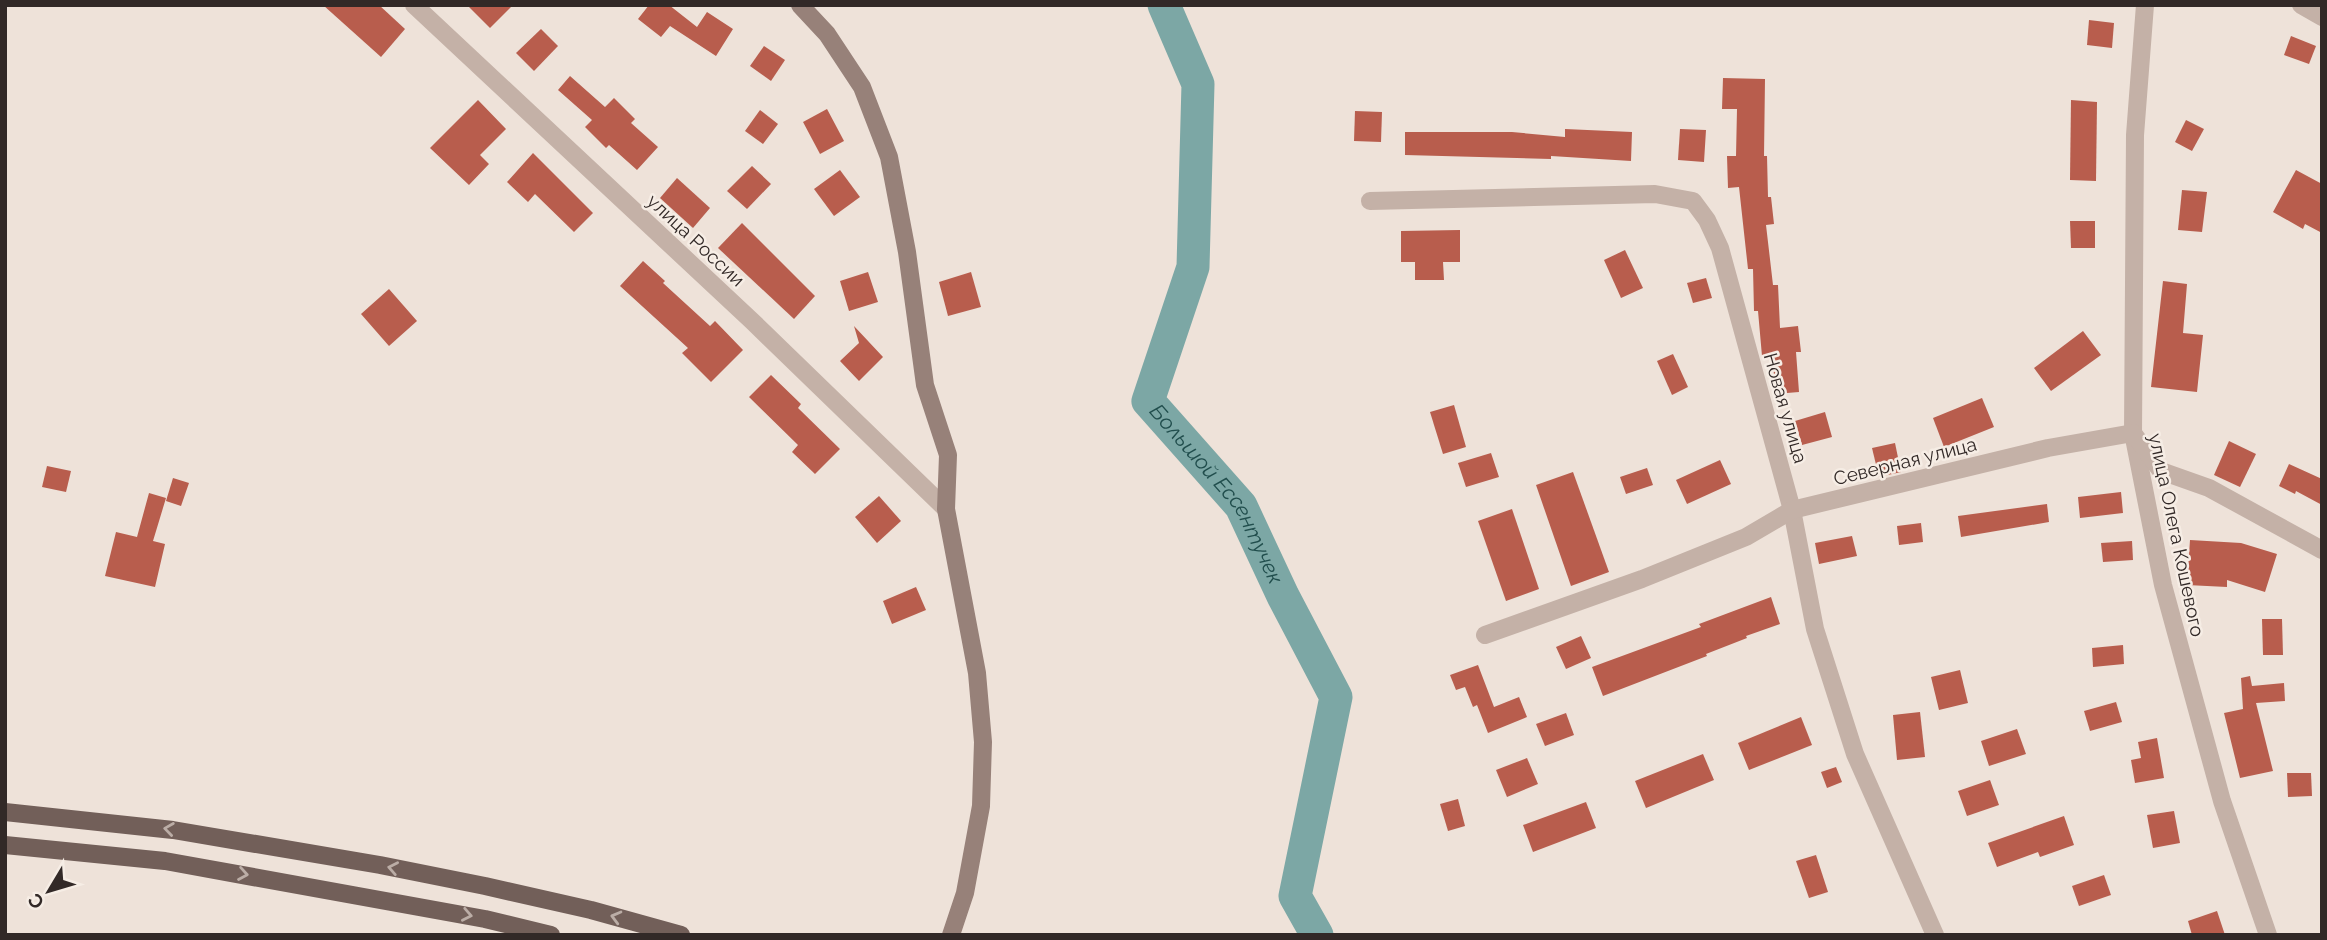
<svg xmlns="http://www.w3.org/2000/svg" width="2327" height="940" viewBox="0 0 2327 940" font-family="Raleway,sans-serif">
<style>
.lines{fill:none;stroke-linecap:round;stroke-linejoin:round}
.river{stroke:#7ca7a5;stroke-width:33}
.building{fill:#b85d4d}
.street{stroke:#c4b1a7;stroke-width:18}
.secondary{stroke:#978179;stroke-width:18}
.primary{stroke:#725f59;stroke-width:18}
.oneway{stroke:#bbada6}
.labels{text-anchor:middle;stroke-width:5;stroke-linejoin:round;paint-order:stroke}
.street-label{font-size:19px;fill:#322927;stroke:#f6ede5}
.water-label{font-size:21px;font-style:italic;fill:#214e4d;stroke:#f6ede5}
</style>
<rect width="100%" height="100%" fill="#eee2d9"/>
<g class="lines">
<path class="river" id="s1" d="M1164,5L1198,84L1193,267L1148,401L1241,506L1283,596L1336,697L1295,896L1317,935"/>
</g>
<g class="building">
<path d="M323,5H379L405,29L381,57Z"/>
<path d="M467,5H513L490,28Z"/>
<path d="M649,5H669L697,27L707,12L733,29L716,56L670,26L661,37L638,19Z"/>
<path d="M2089,20L2114,23L2112,48L2087,45Z"/>
<path d="M541,29L558,46L534,71L516,53Z"/>
<path d="M2291,36L2316,46L2309,64L2284,55Z"/>
<path d="M764,46L785,60L771,81L750,66Z"/>
<path d="M570,76L605,107L614,98L635,119L631,123L658,147L637,170L609,145L606,148L585,127L592,120L558,90Z"/>
<path d="M1723,78L1765,79L1764,156H1767L1768,197H1771L1774,224L1766,225L1773,285H1778L1780,328L1798,326L1801,352H1796L1799,392L1776,394L1772,355L1762,356L1758,311H1754L1753,269H1748L1739,187L1728,188L1727,156H1736L1737,109H1722Z"/>
<path d="M478,100L506,129L480,155L489,164L469,185L430,148Z"/>
<path d="M2071,100L2097,102L2096,181L2070,180Z"/>
<path d="M827,109L844,141L820,154L803,122Z"/>
<path d="M760,110L778,124L763,144L745,131Z"/>
<path d="M1355,111L1382,112L1381,142L1354,141Z"/>
<path d="M2186,120L2204,129L2192,151L2175,142Z"/>
<path d="M1565,129L1632,132L1631,161L1551,156V159L1405,155V132H1512L1565,137Z"/>
<path d="M1680,129L1706,130L1704,162L1678,160Z"/>
<path d="M533,153L593,213L574,232L535,194L528,202L507,182Z"/>
<path d="M752,166L771,184L747,209L727,191Z"/>
<path d="M840,170L860,197L834,216L814,189Z"/>
<path d="M2296,170L2322,184V233L2305,224L2303,229L2273,212Z"/>
<path d="M677,178L710,208L693,228L660,198Z"/>
<path d="M2182,190L2207,192L2202,232L2178,230Z"/>
<path d="M2070,221H2095V248H2071Z"/>
<path d="M742,223L815,296L794,319L718,248Z"/>
<path d="M1460,230V262H1443L1444,280H1415V262H1401V231Z"/>
<path d="M1625,250L1643,288L1621,298L1604,260Z"/>
<path d="M643,261L665,281L663,283L710,326L715,321L743,350L711,382L682,353L688,348L620,286Z"/>
<path d="M868,272L878,302L849,311L840,281Z"/>
<path d="M971,272L981,307L948,316L939,282Z"/>
<path d="M1706,278L1712,298L1693,303L1687,283Z"/>
<path d="M2163,281L2187,284L2183,333L2203,335L2197,392L2151,387Z"/>
<path d="M389,289L417,321L389,346L361,314Z"/>
<path d="M854,326L883,357L859,381L840,361L859,343Z"/>
<path d="M2083,331L2101,355L2051,391L2034,368Z"/>
<path d="M1673,354L1688,387L1672,395L1657,361Z"/>
<path d="M771,375L801,404L798,408L840,449L815,474L792,452L798,445L749,397Z"/>
<path d="M1982,398L1994,427L1944,447L1933,418Z"/>
<path d="M1454,405L1466,447L1443,454L1430,412Z"/>
<path d="M1825,412L1832,437L1802,445L1795,421Z"/>
<path d="M2229,441L2256,454L2240,487L2214,475Z"/>
<path d="M1895,443L1901,472L1879,477L1872,448Z"/>
<path d="M1491,453L1499,477L1466,487L1458,463Z"/>
<path d="M1720,460L1731,484L1687,504L1676,480Z"/>
<path d="M2289,464L2322,479V505L2296,491L2295,494L2279,486Z"/>
<path d="M47,466L71,471L66,492L42,487Z"/>
<path d="M1647,468L1653,485L1626,494L1620,477Z"/>
<path d="M1573,472L1609,572L1571,586L1536,485Z"/>
<path d="M173,478L189,483L181,506L166,501Z"/>
<path d="M2121,492L2123,513L2080,518L2078,497Z"/>
<path d="M149,493L166,498L153,541L165,544L155,587L105,576L116,532L137,537Z"/>
<path d="M879,496L901,521L877,543L855,517Z"/>
<path d="M2047,504L2049,522L1961,537L1958,516Z"/>
<path d="M1512,509L1539,589L1506,601L1478,521Z"/>
<path d="M1921,523L1923,542L1899,545L1897,526Z"/>
<path d="M1852,536L1857,556L1819,564L1815,543Z"/>
<path d="M2190,540L2241,543L2277,554L2265,592L2227,580V587L2187,585Z"/>
<path d="M2132,541L2133,560L2103,562L2101,543Z"/>
<path d="M916,587L926,610L892,624L883,601Z"/>
<path d="M1771,597L1780,624L1746,636L1747,638L1706,654L1707,656L1603,696L1592,667L1701,627L1699,624Z"/>
<path d="M2262,619H2282L2283,655H2263Z"/>
<path d="M1581,636L1591,658L1566,669L1556,647Z"/>
<path d="M2123,645L2124,664L2093,667L2092,648Z"/>
<path d="M1478,665L1494,707L1519,697L1527,717L1488,733L1477,705L1473,707L1465,687L1456,690L1450,675Z"/>
<path d="M1960,670L1968,703L1939,710L1931,677Z"/>
<path d="M2250,676L2252,686L2284,683L2285,701L2256,703L2273,771L2240,778L2224,713L2243,709L2241,678Z"/>
<path d="M2116,702L2122,722L2090,731L2084,711Z"/>
<path d="M1920,712L1925,757L1897,760L1893,715Z"/>
<path d="M1566,713L1574,735L1545,746L1536,724Z"/>
<path d="M1801,717L1812,745L1749,770L1738,743Z"/>
<path d="M2017,729L2026,754L1989,766L1981,741Z"/>
<path d="M2157,738L2164,778L2135,783L2131,760L2141,758L2138,742Z"/>
<path d="M1703,754L1714,780L1646,808L1635,781Z"/>
<path d="M1527,758L1538,784L1507,797L1496,770Z"/>
<path d="M1836,767L1842,782L1827,788L1821,772Z"/>
<path d="M2287,773H2311L2312,796L2288,797Z"/>
<path d="M1990,780L1999,805L1967,816L1958,791Z"/>
<path d="M1458,799L1465,826L1448,831L1440,804Z"/>
<path d="M1586,802L1596,828L1533,852L1523,825Z"/>
<path d="M2174,811L2180,843L2153,848L2147,815Z"/>
<path d="M2064,816L2074,845L2040,857L2038,852L1997,867L1988,843Z"/>
<path d="M1816,855L1828,892L1809,898L1796,861Z"/>
<path d="M2104,875L2111,895L2079,906L2072,886Z"/>
<path d="M2217,911L2225,935H2192L2188,921Z"/>
</g>
<g class="lines">
<g class="street">
<path d="M414,5L752,321L946,509"/>
<path d="M2145,5L2135,135L2133,433L2163,585L2222,801L2268,935"/>
<path d="M2301,5L2322,17"/>
<path d="M1370,201L1655,194L1693,201L1707,220L1720,248L1792,510L1815,629L1855,754L1935,935"/>
<path d="M1485,635L1642,579L1746,537L1792,510L2048,448L2133,433L2161,471L2209,488L2322,550"/>
</g>
<path class="secondary" d="M800,5L827,34L862,87L889,157L907,252L925,385L948,455L946,509L977,673L983,742L981,806L965,893L951,935"/>
<g class="primary">
<path d="M5,812L173,830L380,865L485,886L591,910L681,935"/>
<path d="M5,845L165,861L485,919L551,935"/>
</g>
</g>
<defs><path id="oneway-chevron" d="M-2-3.5L2.5 0L-2 3.5" fill="none" stroke-width="1.6" stroke-linecap="round" stroke-linejoin="round" transform="scale(1.75)"/></defs>
<g class="oneway">
<use href="#oneway-chevron" transform="translate(169 829) rotate(-172)"/>
<use href="#oneway-chevron" transform="translate(393 868) rotate(-169)"/>
<use href="#oneway-chevron" transform="translate(243 874) rotate(10)"/>
<use href="#oneway-chevron" transform="translate(467 915) rotate(11)"/>
<use href="#oneway-chevron" transform="translate(616 917) rotate(-165)"/>
</g>
<g class="labels">
<g class="street-label">
<text transform="translate(696 240) rotate(43)" y="7">улица России</text>
<text transform="translate(1786 408) rotate(74)" y="7">Новая улица</text>
<text transform="translate(1905 461) rotate(-14)" y="7">Северная улица</text>
<text transform="translate(2177 535) rotate(78)" y="7">улица Олега Кошевого</text>
</g>
<g class="water-label">
<text dy="7" stroke="none"><textPath href="#s1" startOffset="527">Большой Ессентучек</textPath></text>
</g>
</g>
<rect width="2327" height="940" fill="none" stroke="#322927" stroke-width="14"/>
<g transform="translate(49 891) rotate(232)" stroke="#f6ede5" stroke-width="5" paint-order="stroke">
<path d="M0-5L12 26L0 18L-12 26Z" fill="#322927"/>
<text y="-10" font-size="19" font-weight="bold" text-anchor="middle" fill="#322927">С</text>
</g>
</svg>
